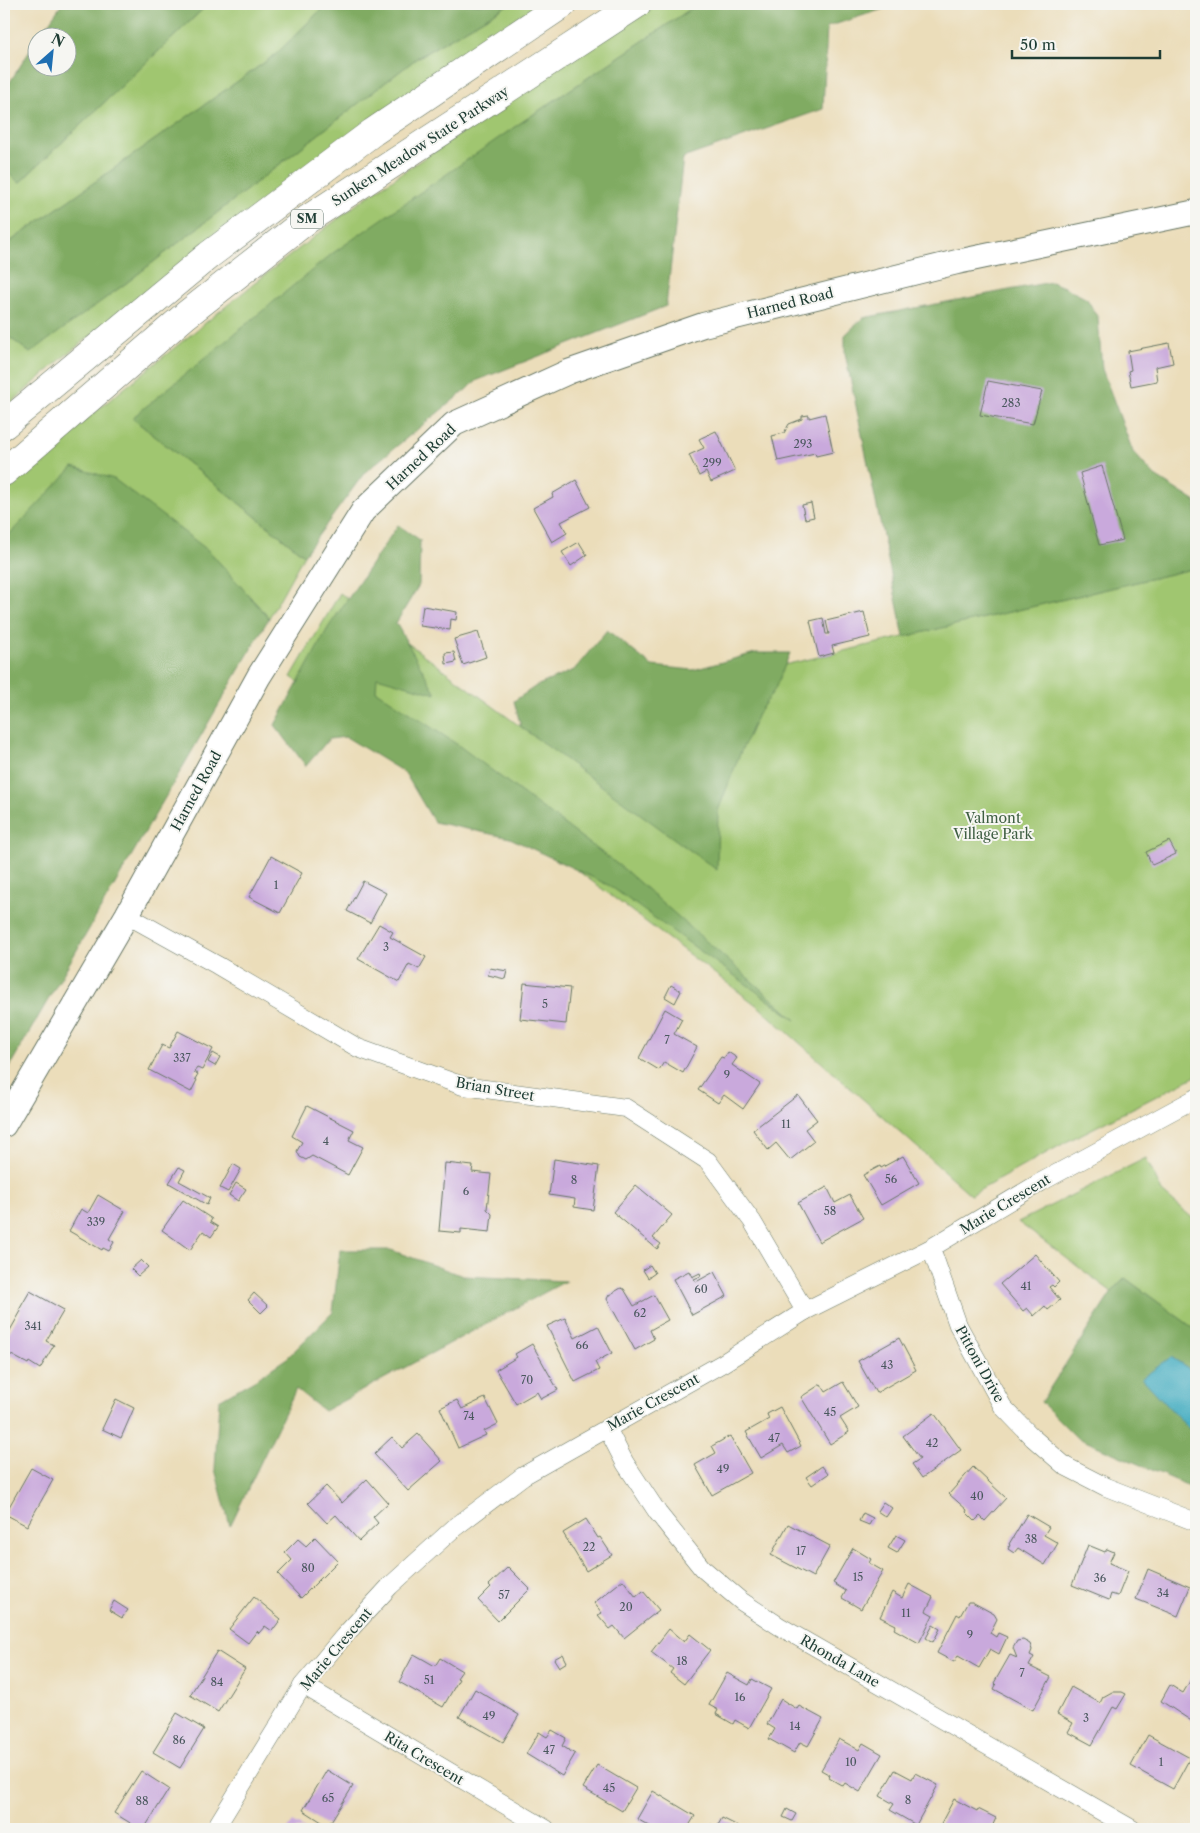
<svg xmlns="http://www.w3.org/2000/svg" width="1200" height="1833" viewBox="0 0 1200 1833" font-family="'Libre Caslon Text',serif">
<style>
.green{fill:#a0c670;stroke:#608252}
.forest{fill:#80ab62;stroke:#50744b}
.water{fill:#41abc0;stroke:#30747a}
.building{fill:#c9a9dc}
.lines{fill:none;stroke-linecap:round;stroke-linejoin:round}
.street-casing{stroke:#667563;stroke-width:19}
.secondary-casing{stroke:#667563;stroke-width:26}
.highway-casing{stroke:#667563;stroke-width:29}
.street{stroke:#fff;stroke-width:18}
.secondary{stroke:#fff;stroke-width:24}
.highway{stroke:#fff;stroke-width:28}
.labels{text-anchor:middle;stroke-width:4;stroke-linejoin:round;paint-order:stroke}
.number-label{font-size:11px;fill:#4a585e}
.shield{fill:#f6f6f2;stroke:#60746d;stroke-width:1}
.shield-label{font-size:12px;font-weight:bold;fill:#1f3d34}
.street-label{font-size:14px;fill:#1f3d34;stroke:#f6f6f2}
.park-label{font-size:14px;fill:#3f5f43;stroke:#f6f6f2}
</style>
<rect width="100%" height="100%" fill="#f6f6f2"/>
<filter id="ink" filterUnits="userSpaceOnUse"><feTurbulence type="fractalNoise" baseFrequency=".02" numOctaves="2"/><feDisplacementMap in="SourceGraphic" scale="10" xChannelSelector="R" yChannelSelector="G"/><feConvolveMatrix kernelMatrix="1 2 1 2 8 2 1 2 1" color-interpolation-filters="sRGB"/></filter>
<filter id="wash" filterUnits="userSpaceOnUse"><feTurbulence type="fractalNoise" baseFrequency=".0096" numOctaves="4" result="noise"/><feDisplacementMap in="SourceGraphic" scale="20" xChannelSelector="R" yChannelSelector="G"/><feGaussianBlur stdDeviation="1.12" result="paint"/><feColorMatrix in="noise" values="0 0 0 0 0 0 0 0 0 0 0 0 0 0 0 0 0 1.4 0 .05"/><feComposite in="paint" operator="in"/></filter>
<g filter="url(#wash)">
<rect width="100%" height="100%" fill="#ebddba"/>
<g class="green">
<path d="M203,4H327L275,55L4,246V168L19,183L203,9Z"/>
<path d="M509,4H546L252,211L66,355L4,409V333L30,352L125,284L417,58Z"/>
<path d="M655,4H698L516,126L132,418L304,555L269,618L209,551L4,540V493L70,432L271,270L361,201L625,21Z"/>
<path d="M1196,568V1076L1068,1141L971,1195L759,1007L545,846L291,677L340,593L521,727Z"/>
<path d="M1146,1158L1162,1192L1196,1221V1330L1125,1278L1112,1292L1018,1222Z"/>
</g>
<g class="forest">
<path d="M62,4H203V9L19,183L4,168V91L37,40L38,68H68V38L39,37Z"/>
<path d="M327,4H509L417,58L125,284L30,353L4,333V246L275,55Z"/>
<path d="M698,4H899L827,27L823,109L683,158L666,306L478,380L365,472L304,555L132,418L333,253L516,126Z"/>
<path d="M1051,282L1064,287L1087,299L1098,318L1102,369L1133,452L1155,476L1196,502V568L904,637L845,353V335L863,318Z"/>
<path d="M73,467L114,479L209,551L269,618L4,1076V540Z"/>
<path d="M398,525L420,540L419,585L396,623L436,694L377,677L376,691L458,745L625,870L796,1020L610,886L510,838L434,822L405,773L346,737L329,739L306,766L275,725L328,628Z"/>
<path d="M607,630L652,666L693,670L755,653H790L775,689L759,712L739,756L718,811L717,870L521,727L514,701L536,686L574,670Z"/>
<path d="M340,1250H391L463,1276L566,1281L324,1411L296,1389L230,1526L215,1469L219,1400L256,1379L287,1358L333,1312Z"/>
<path d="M1125,1278L1196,1330V1373L1171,1357L1188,1428L1196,1433V1489L1076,1437L1041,1402L1112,1292Z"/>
</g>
<path class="water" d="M1171,1357L1196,1373V1433L1188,1428L1142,1378Z"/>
<g id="blocks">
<g class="building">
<path d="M1169,343L1173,363L1155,367L1157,381L1131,386L1128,371L1131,370L1128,351Z"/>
<path d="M988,381L1042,391L1033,424L980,415Z"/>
<path d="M825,414L833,452L816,456L815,453L778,461L772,436L784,433L789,424L802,419V416L809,415V418Z"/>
<path d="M716,431L735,471L711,482L706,472L699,476L689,455L704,448L699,439Z"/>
<path d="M1102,466L1123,540L1099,545L1080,473Z"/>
<path d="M576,480L590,507L561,522L567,533L552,542L533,508L553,497L552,494Z"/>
<path d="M811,503L814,517L805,519L802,505Z"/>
<path d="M579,542L587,555L571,566L562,552Z"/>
<path d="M423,606L457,612L456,620L451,619L450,630L420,626Z"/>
<path d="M864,612L870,637L832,646L834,653L819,657L810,621L823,618L826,634H829L826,621Z"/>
<path d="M478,632L486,657L463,665L454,639Z"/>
<path d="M454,652L456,662L446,664L445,653Z"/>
<path d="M1169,841L1176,854L1152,865L1146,852Z"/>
<path d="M271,856L302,873L280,913L249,897Z"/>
<path d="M363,881L386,893L370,923L347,911Z"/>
<path d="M379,924L393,932L390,937L426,957L419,969L409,964L399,982L358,959Z"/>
<path d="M490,968L507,971L505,979L488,975Z"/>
<path d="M524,983L570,988L566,1024L520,1019Z"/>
<path d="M671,985L681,991L675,1003L665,997Z"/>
<path d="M665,1009L682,1019L674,1034L697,1047L683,1073L664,1062L659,1070L639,1058Z"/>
<path d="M178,1031L213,1049L202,1070L197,1068L194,1072L198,1074L195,1079L197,1080L191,1092L149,1070L162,1045L169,1048Z"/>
<path d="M728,1052L737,1058L732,1065L760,1084L743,1109L724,1095L718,1103L698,1090L721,1057L724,1058Z"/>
<path d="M213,1053L220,1057L215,1066L208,1062Z"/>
<path d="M798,1095L817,1120L805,1129L814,1141L790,1160L776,1143L768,1150L753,1130Z"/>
<path d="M307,1106L354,1130L349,1140L363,1147L348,1175L312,1156L306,1160L300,1157L297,1151L302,1142L292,1136Z"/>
<path d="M903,1156L919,1183L881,1205L863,1175L880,1166L881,1168Z"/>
<path d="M554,1159L599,1166L593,1210L574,1207L575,1199L549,1195Z"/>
<path d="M445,1163L473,1166L472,1172L491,1174L487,1209L492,1214L490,1232L461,1229V1233L439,1231Z"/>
<path d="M233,1164L241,1169L228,1192L220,1188Z"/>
<path d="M179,1167L185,1170L179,1181L210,1198L207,1205L169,1183Z"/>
<path d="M236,1183L246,1189L238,1201L229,1195Z"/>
<path d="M636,1185L672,1215L653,1238L661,1244L657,1249L613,1212Z"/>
<path d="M827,1187L835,1203L850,1195L863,1218L819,1242L798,1203Z"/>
<path d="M98,1195L125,1211L109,1239L114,1242L109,1251L103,1248L102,1250L69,1231L81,1209L88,1213Z"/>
<path d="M183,1200L212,1219L210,1222L218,1227L211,1237L203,1231L190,1250L162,1230Z"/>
<path d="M1035,1254L1059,1282L1054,1287L1052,1285L1049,1287L1060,1300L1048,1310L1045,1306L1034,1316L1027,1308L1023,1311L1000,1284Z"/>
<path d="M141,1260L148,1267L138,1276L131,1269Z"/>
<path d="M650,1265L655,1273L648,1278L643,1270Z"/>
<path d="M689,1271L692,1277L700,1273L701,1276L694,1279L696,1282L714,1272L727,1296L692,1315L673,1279Z"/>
<path d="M621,1288L624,1289L634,1306L654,1295L668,1320L650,1330L654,1339L635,1350L607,1299L609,1295Z"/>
<path d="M30,1291L64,1310L46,1341L54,1345L40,1369L29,1362L28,1364L4,1351V1341L21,1311L19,1310Z"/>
<path d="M254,1293L268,1306L261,1313L248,1300Z"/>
<path d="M565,1318L575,1338L598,1326L612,1353L595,1362L599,1370L575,1382L547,1326Z"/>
<path d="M899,1338L916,1370L876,1393L858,1361Z"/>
<path d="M532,1344L558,1390L541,1399L537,1392L516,1404L496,1370L517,1357L515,1354Z"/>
<path d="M843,1382L858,1407L840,1418L849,1432L830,1444L801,1397L821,1384L826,1392Z"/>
<path d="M485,1398L498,1424L484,1431L486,1435L458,1448L440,1408L457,1400L462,1409Z"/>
<path d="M116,1399L134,1408L121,1438L102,1429Z"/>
<path d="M780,1407L801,1446L788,1453L783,1445L761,1458L746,1432L769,1419L767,1414Z"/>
<path d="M934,1413L961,1450L922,1478L912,1464L920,1459L903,1436Z"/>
<path d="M418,1434L442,1461L408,1491L374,1454L392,1437L402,1448Z"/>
<path d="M730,1436L751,1473L712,1495L695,1465L716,1453L712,1446Z"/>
<path d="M822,1466L828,1474L812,1485L806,1477Z"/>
<path d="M973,1467L1006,1498L985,1521L980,1516L975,1521L966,1512L967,1510L949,1494Z"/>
<path d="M31,1468L53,1480L27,1526L5,1514Z"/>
<path d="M367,1479L388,1503L373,1517L378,1523L359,1541L336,1515L327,1523L308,1503L326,1486L342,1503Z"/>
<path d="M883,1502L892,1508L886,1517L877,1511Z"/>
<path d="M863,1513L873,1518L869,1525L859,1521Z"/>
<path d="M1027,1514L1049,1527L1044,1535L1058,1543L1045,1565L1018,1548L1014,1553L1008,1549L1010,1545L1009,1544Z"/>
<path d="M586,1519L598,1538L600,1537L612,1555L586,1571L563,1533Z"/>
<path d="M788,1524L830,1546L813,1577L771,1555Z"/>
<path d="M896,1535L905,1540L897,1553L888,1548Z"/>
<path d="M315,1537L338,1561L301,1598L278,1574L292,1560L285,1552L298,1539L306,1546Z"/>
<path d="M1088,1545L1105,1552L1107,1549L1114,1552L1109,1563L1128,1571L1118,1596L1111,1594L1109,1600L1072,1585Z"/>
<path d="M853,1548L871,1559L869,1563L883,1571L861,1609L842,1598L846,1591L833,1583Z"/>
<path d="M508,1567L530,1589L498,1621L478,1600L491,1587L489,1585Z"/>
<path d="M1148,1569L1190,1587L1178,1616L1136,1599Z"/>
<path d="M623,1580L636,1597L643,1591L659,1610L624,1638L614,1626L610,1629L598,1615L602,1613L594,1603Z"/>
<path d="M909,1584L933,1597L926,1611L933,1615L919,1643L894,1629L896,1625L880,1617L892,1592L902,1598Z"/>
<path d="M254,1597L281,1619L272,1631L265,1626L259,1633L257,1631L248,1643L229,1629Z"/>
<path d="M114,1601L128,1610L122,1618L109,1610Z"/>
<path d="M968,1602H972L994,1614L997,1619L990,1633L996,1637L998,1633L1007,1637L999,1654L990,1649L979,1668L958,1656L954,1662L937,1653L957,1614L960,1616Z"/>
<path d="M933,1625L940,1629L933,1642L926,1638Z"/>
<path d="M669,1629L684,1642L690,1634L710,1650L684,1684L670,1673L673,1669L651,1652Z"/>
<path d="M1023,1640L1030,1644L1032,1650L1030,1655L1034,1657L1029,1666L1051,1677L1033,1710L994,1689L996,1685L994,1683L1010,1655L1017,1658L1013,1648L1017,1641Z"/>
<path d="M217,1651L245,1669L218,1712L190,1695Z"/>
<path d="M414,1654L435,1666L440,1658L462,1671L457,1678L459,1679L443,1707L399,1682Z"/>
<path d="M563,1654L567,1662L559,1667L554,1659Z"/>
<path d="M1196,1671V1724L1161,1701L1170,1685L1183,1693Z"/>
<path d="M727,1673L749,1685L752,1679L771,1689L749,1728L735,1720L733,1724L716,1714L718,1710L709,1705Z"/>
<path d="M1071,1687L1100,1703L1103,1697L1112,1692H1122L1126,1694L1117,1709L1113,1707L1092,1745L1068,1732L1073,1723L1057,1714Z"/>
<path d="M475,1689L519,1715L503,1742L459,1717Z"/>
<path d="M781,1699L797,1709L799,1706L823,1719L808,1746L800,1742L794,1753L769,1739L775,1729L767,1724Z"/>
<path d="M177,1713L204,1729L180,1768L153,1752Z"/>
<path d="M552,1730L566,1738L562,1746L575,1754L562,1776L526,1754L539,1732L547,1737Z"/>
<path d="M1148,1735L1190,1758L1173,1789L1131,1766Z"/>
<path d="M839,1739L859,1750L863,1743L882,1754L860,1792L845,1783L843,1786L829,1778L830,1775L821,1770Z"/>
<path d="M597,1765L636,1788L622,1811L583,1788Z"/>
<path d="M327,1770L353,1786L328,1826L303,1810Z"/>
<path d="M895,1770L912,1779L915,1773L938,1785L916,1825L890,1810L894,1804L880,1796Z"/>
<path d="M141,1771L169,1789L144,1829H140L114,1813Z"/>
<path d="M653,1791L695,1816L687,1829H655L637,1819Z"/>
<path d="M954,1799L977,1811L978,1809L996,1818L991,1829H938Z"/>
<path d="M787,1809L796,1814L792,1821L783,1817Z"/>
<path d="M722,1818L744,1829H708L711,1824L717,1827Z"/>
<path d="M293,1822L305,1829H288Z"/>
</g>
</g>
</g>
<g filter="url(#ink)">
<use href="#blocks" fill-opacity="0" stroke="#667563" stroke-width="1"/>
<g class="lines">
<defs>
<g id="street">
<path d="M127,915L217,965L358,1048L463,1086L626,1108L708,1161L752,1221L805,1311"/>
<path d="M931,1248L958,1325L1003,1407L1033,1438L1065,1466L1106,1487L1196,1522"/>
<path d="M607,1428L625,1463L658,1513L702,1568L741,1601L779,1626L1132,1829"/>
<path d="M303,1685L546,1829"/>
<path d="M215,1829L303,1685L344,1636L390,1586L454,1528L523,1476L723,1363L805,1311L931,1248L1041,1182L1196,1098"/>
</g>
<path id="secondary" d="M4,1125L127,915L259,676L363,511L454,424L568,372L703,325L957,262L1196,212"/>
<g id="highway">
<path d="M4,425L209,255L373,132L563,4"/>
<path d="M4,472L186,315L308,219L637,4"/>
</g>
</defs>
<use href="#street" class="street-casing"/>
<use href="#secondary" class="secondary-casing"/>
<use href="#highway" class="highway-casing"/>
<use href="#street" class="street"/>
<use href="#secondary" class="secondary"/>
<use href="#highway" class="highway"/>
</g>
</g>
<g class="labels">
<g class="number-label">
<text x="1011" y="407">283</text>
<text x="803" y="448">293</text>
<text x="712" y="467">299</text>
<text x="276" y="889">1</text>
<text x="386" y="951">3</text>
<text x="545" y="1008">5</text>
<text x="667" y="1044">7</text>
<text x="182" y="1062">337</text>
<text x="727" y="1079">9</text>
<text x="786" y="1128">11</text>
<text x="326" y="1145">4</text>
<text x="891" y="1183">56</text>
<text x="574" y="1184">8</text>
<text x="466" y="1195">6</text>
<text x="830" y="1215">58</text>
<text x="96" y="1226">339</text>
<text x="1026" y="1290">41</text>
<text x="701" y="1293">60</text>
<text x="640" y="1317">62</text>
<text x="33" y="1330">341</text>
<text x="582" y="1349">66</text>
<text x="887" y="1369">43</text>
<text x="527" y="1384">70</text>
<text x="830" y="1416">45</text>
<text x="469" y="1420">74</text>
<text x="774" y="1442">47</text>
<text x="932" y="1447">42</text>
<text x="723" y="1473">49</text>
<text x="977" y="1500">40</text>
<text x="1031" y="1543">38</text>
<text x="589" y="1551">22</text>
<text x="801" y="1555">17</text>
<text x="308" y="1572">80</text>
<text x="858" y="1581">15</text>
<text x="1100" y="1582">36</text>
<text x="1163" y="1597">34</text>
<text x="504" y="1599">57</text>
<text x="626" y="1611">20</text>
<text x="906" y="1617">11</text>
<text x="970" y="1639">9</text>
<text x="682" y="1665">18</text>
<text x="1022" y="1677">7</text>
<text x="429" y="1684">51</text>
<text x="217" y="1686">84</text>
<text x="740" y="1701">16</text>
<text x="489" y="1720">49</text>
<text x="1086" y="1722">3</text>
<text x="795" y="1730">14</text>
<text x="179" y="1744">86</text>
<text x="549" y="1754">47</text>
<text x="851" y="1766">10</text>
<text x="1161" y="1766">1</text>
<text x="609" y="1792">45</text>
<text x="328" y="1802">65</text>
<text x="908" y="1804">8</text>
<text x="142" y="1805">88</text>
</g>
<rect class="shield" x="291" y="209.5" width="32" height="19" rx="4"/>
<g class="shield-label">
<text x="307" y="223">SM</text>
</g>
<g class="street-label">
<text transform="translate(420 146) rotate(-33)" y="5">Sunken Meadow State Parkway</text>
<text transform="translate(790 303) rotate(-14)" y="5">Harned Road</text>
<text transform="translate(421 457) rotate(-43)" y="5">Harned Road</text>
<text transform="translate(196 791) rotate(-61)" y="5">Harned Road</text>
<text transform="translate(495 1089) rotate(10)" y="5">Brian Street</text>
<text transform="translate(1005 1204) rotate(-31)" y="5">Marie Crescent</text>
<text transform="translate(980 1364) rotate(61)" y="5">Pittoni Drive</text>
<text transform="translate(653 1402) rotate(-29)" y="5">Marie Crescent</text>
<text transform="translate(336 1649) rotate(-50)" y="5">Marie Crescent</text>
<text transform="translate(840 1661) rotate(30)" y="5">Rhonda Lane</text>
<text transform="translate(424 1758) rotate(31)" y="5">Rita Crescent</text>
</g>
<g class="park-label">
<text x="993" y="823">Valmont<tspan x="993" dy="16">Village Park</tspan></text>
</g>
</g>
<rect width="1200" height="1833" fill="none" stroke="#f6f6f2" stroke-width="20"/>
<g transform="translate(52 52) rotate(27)"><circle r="24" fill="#f6f6f2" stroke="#a0aca6"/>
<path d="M0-4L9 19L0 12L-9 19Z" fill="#1f6fb2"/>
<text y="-8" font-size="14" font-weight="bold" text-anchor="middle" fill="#1f3d34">N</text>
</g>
<path d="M1012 50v8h148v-8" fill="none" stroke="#1f3d34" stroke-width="2.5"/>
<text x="1020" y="50" font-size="15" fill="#1f3d34" stroke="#f6f6f2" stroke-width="4" paint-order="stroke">50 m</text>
</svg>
